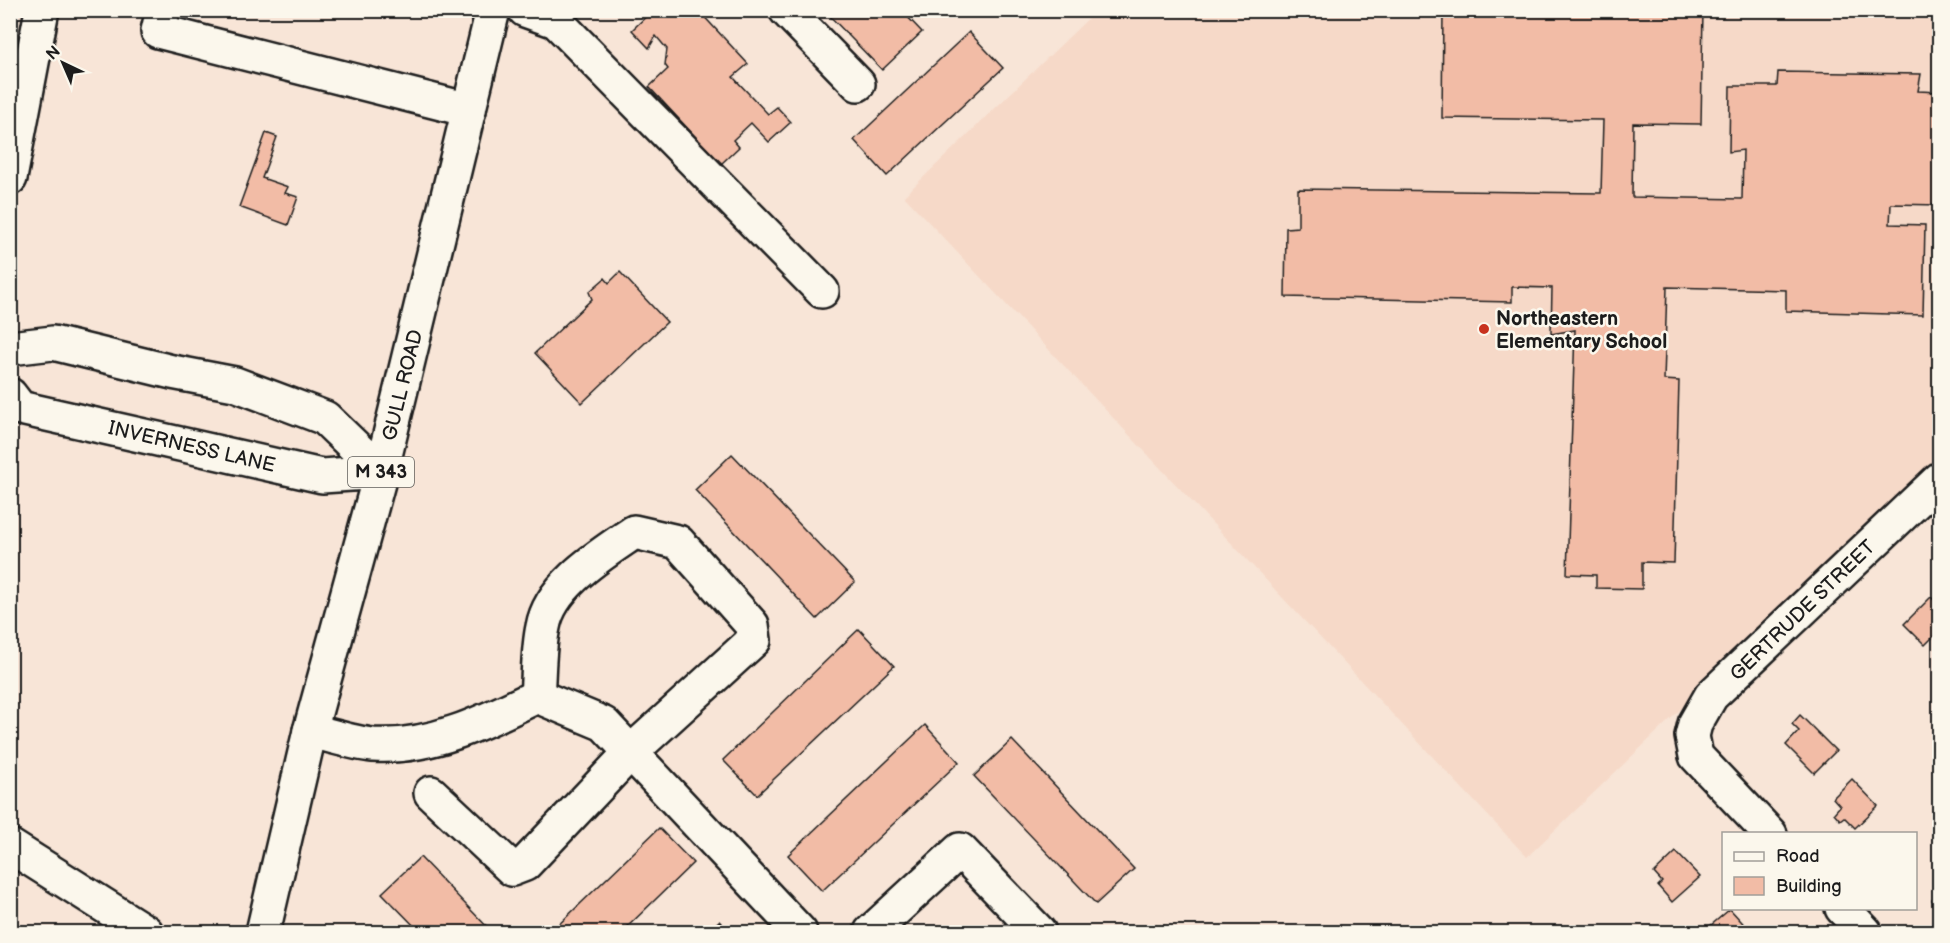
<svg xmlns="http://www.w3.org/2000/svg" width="1950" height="943" viewBox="0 0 1950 943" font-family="'Balsamiq Sans',sans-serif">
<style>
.built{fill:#f6d9c8}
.building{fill:#f2bca6;stroke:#1c1c1c;stroke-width:1.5}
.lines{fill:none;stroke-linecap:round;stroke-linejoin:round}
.minor-casing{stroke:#1c1c1c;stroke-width:38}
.major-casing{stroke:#1c1c1c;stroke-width:38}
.minor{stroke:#fbf7ec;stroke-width:33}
.major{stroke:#fbf7ec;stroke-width:33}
.poi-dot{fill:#c8321e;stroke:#fbf7ec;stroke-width:2}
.labels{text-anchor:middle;stroke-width:5;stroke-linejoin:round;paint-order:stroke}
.shield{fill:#fbf7ec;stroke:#5f5e5a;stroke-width:1.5}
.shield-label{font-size:18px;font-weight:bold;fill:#1c1c1c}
.poi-label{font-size:20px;font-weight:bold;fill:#1c1c1c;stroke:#fbf7ec;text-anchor:start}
.street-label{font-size:20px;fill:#1c1c1c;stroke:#fbf7ec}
</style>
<rect width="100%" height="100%" fill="#f8e5d7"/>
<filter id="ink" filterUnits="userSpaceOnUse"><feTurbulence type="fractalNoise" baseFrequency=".0167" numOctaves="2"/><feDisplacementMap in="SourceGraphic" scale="12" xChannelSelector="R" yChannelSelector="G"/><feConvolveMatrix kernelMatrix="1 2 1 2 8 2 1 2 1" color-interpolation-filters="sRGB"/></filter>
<g filter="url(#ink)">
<path class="built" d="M1096,11H1939V461L1527,857L904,196Z"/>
<g class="building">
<path d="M653,10H698L748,64L733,77L768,114L777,107L791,122L769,142L751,123L733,140L739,147L721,164L649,87L668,69L665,65L667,49L656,36L649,48L632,30Z"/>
<path d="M824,10H901L922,32L882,70Z"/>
<path d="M1443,10H1703L1701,124L1633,123L1632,197L1742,199L1743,150L1729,152L1730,86H1777L1778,72L1921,74L1918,91L1940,92V205L1891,204L1890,224L1925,225L1923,315L1786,311V290L1667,287L1664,380L1679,381L1674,563L1642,562V589L1596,588V575L1567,574L1575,330L1551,334L1552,288L1512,287V302L1285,297L1286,228L1298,227V189L1601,193L1603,120L1442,118Z"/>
<path d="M969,32L1003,68L887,176L854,140Z"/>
<path d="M266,133L277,137L262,178L288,187L285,193L298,197L288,225L239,207Z"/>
<path d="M620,272L667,322L582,403L535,353L592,299L589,292L605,278L609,283Z"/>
<path d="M732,454L855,582L817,619L695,490Z"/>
<path d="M1931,597L1940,606V630L1925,645L1904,624Z"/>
<path d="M859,629L894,666L757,795L723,760Z"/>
<path d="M1800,715L1836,751L1814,773L1786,745L1799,731L1792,724Z"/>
<path d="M925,725L959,762L822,891L788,855Z"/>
<path d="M1012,740L1134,869L1096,904L974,776Z"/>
<path d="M1852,779L1878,806L1855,828L1844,817L1840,820L1834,813L1840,806L1833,798Z"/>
<path d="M659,828L693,863L622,932H551Z"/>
<path d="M1676,852L1700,877L1672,902L1658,886L1662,882L1654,873Z"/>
<path d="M420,857L492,932H420L382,893Z"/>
<path d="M1940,893V908L1932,900Z"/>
<path d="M1730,909L1751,932H1703Z"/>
<path d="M719,921L730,932H707Z"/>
</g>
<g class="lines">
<defs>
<g id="minor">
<path d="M163,10L158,31L469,110"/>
<path d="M525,10L556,21L822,291"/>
<path d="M786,10L858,84"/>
<path d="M10,178L42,10"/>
<path d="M10,348L53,343L172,372L235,384L325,418L381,472"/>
<path d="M10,395L20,408L322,476L381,472"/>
<path d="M310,731C330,735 352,743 373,745C431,749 486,721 537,696L604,724L800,932"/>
<path d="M431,793L512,869L525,864L631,752L754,640L752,625L678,542L634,532C602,554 550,585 543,627C538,649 539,674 537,696"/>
<path d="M1770,834L1696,756L1692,736L1695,724L1711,696L1940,479"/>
<path d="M10,846L146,932"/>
<path d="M1842,908L1865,932"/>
<path d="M871,932L960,850L1039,932"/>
</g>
<path id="major" d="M263,932L310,731L381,472L493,10"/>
</defs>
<use href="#minor" class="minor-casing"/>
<use href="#major" class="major-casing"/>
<use href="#minor" class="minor"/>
<use href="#major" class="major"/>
</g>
</g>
<circle class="poi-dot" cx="1484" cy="329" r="6"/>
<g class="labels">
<rect class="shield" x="348" y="457" width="66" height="30" rx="4.5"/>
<g class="shield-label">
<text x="381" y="478">M 343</text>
</g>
<g class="poi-label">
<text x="1496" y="325">Northeastern<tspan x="1496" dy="23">Elementary School</tspan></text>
</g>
<g class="street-label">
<text transform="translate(402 385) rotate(-76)" y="7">GULL ROAD</text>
<text transform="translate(192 446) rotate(13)" y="7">INVERNESS LANE</text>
<text transform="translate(1802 610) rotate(-44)" y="7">GERTRUDE STREET</text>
</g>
</g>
<rect width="1950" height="943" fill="none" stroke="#fbf7ec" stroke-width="36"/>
<rect x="18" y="18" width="1914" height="907" fill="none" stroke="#1c1c1c" stroke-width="2" filter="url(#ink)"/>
<rect x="1722" y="832" width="195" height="78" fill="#fbf7ec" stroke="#a29f99" stroke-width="1.5"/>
<rect x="1734" y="852" width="30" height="9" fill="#fbf7ec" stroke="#a29f99" stroke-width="1.5"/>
<text x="1776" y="862" font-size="18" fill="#1c1c1c">Road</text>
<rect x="1734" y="877" width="30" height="18" fill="#f2bca6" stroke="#a29f99" stroke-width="1.5"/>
<text x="1776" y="892" font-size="18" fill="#1c1c1c">Building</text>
<g transform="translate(63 63) rotate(316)" stroke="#fbf7ec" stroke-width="4.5" paint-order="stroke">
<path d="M0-4.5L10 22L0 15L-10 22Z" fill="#1c1c1c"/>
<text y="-9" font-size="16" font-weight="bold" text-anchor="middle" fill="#1c1c1c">N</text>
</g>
</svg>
